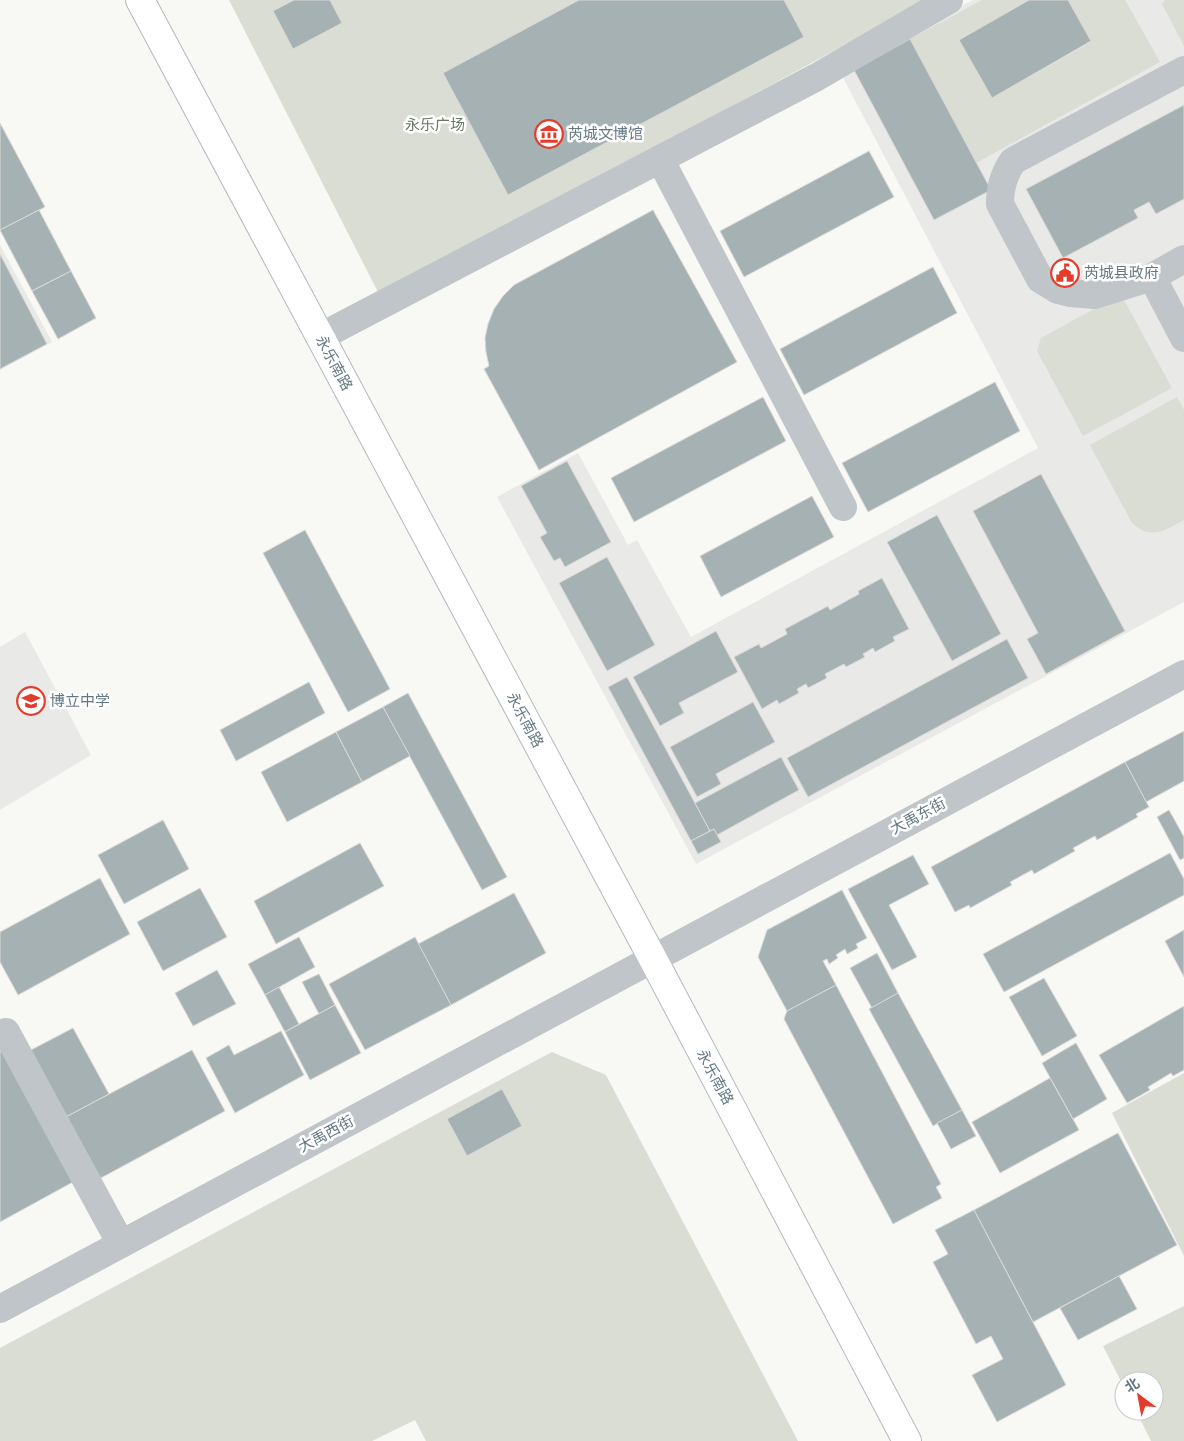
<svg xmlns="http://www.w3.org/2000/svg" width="1184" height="1441" viewBox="0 0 1184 1441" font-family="Mulish,'Noto Sans SC',sans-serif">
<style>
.built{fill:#e9e9e8}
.green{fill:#d9ddd4}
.building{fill:#a6b1b4;stroke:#dad9d8}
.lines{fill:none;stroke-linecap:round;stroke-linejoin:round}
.major-casing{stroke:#b3b9bc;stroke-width:30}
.minor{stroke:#bfc5c8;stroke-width:28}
.major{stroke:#fff;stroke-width:28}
.labels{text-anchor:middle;stroke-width:5;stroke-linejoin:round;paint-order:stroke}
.park-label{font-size:15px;fill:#697862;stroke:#fff}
.poi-label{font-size:15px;fill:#637880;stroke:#fff;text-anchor:start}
.street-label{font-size:15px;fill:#637880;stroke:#fff}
</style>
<rect width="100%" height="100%" fill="#f8f8f5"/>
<g class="built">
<path d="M973,0H1184V602L696,864L497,497L578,453L628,545L637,540L691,637L1038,448L839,70Z"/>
<path d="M0,245L52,342L0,370Z"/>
<path d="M25,632L91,755L0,810V647Z"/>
</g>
<g class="green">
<path d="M229,0H928L380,296Z"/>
<path d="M982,0H1029L959,40L992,98L1091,42L1068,0H1125L1160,62L976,163L910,39Z"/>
<path d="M1165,0H1184V46L1162,4Z"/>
<path d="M1112,299L1124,300L1172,388L1083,436L1037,351L1041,338Z"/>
<path d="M1177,397L1184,410V520C1165,530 1152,541 1132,523L1090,445Z"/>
<path d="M552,1052L606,1075L798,1441H426L415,1420L372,1441H0V1348Z"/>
<path d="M1184,1073V1256L1112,1113Z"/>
<path d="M1184,1306V1441H1151L1136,1411H1154V1381H1124V1387L1103,1346Z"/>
</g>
<g class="building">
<path d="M294,0H330L342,23L293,49L273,11Z"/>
<path d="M579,0H784L804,37L508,195L443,73Z"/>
<path d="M1029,0H1068L1091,41L992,98L959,40Z"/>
<path d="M910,39L991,190L934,220L854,70Z"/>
<path d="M1184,105V199L1156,214L1149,202L1134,210L1138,218L1063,258L1026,189Z"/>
<path d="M0,123L45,207L0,230Z"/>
<path d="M869,151L894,197L744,277L720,231Z"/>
<path d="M39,210L71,271L32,291L0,230Z"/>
<path d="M653,210L737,362L539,470L484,369L489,366L486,352L485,338L488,324L494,309L503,296L514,285Z"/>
<path d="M0,254L47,344L0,369Z"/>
<path d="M933,267L957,313L804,395L780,349Z"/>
<path d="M71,271L96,318L58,339L32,291Z"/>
<path d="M995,382L1020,431L868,512L842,463Z"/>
<path d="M763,397L786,441L634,522L611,478Z"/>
<path d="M567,461L611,542L565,567L560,558L554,561L540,537L547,533L521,486Z"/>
<path d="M1041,474L1125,631L1046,674L1027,639L1038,633L973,511Z"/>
<path d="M812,496L834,537L721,597L700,556Z"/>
<path d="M937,515L1001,634L952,661L887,542Z"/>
<path d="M305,530L390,689L348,712L263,553Z"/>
<path d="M607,557L655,645L607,671L559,583Z"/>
<path d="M882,578L909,629L893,637L895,641L875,652L873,648L863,654L865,657L846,667L844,664L825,674L827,678L808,688L806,684L797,689L799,693L779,704L777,700L762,709L734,657L759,644L761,648L787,634L785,629L828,606L830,610L859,594L858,591Z"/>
<path d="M716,631L738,672L679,703L684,713L660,726L633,677Z"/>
<path d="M1007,639L1028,678L808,797L787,758Z"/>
<path d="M627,677L710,831L691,841L608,687Z"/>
<path d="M309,682L325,713L236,761L220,730Z"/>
<path d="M408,693L507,877L482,890L383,707Z"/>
<path d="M753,702L775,742L716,774L721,784L697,797L670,747Z"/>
<path d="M383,707L410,756L362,782L336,732Z"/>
<path d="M1184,731V781L1146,802L1125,762Z"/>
<path d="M336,732L362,782L287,822L261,772Z"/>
<path d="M781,757L799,790L717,835L714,829L710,831L695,803Z"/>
<path d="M1125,762L1149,807L1136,814L1138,817L1097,840L1095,836L1073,848L1075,851L1034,874L1032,870L1010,882L1012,885L970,908L969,905L955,912L931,867Z"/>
<path d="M1169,810L1184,837V858L1180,860L1157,817Z"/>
<path d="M163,820L189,869L124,904L98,855Z"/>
<path d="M714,829L721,842L698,854L691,841Z"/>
<path d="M360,843L384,886L276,944L254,901Z"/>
<path d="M1170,853L1184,879V895L1004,992L983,954Z"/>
<path d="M913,855L929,884L889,905L917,957L892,970L848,889Z"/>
<path d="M100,878L130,934L18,995L0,962V932Z"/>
<path d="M200,888L227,937L163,971L137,922Z"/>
<path d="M842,890L867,938L856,944L858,948L847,954L845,949L836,955L838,958L829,964L827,959L823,961L836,985L787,1011L758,957L767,930Z"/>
<path d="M514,893L546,953L451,1005L418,944Z"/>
<path d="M1184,930V977L1165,941Z"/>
<path d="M299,937L315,967L265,995L248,964Z"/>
<path d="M415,937L451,1005L365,1050L329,984Z"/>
<path d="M877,953L898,993L872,1008L850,968Z"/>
<path d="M217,970L236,1004L193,1026L175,993Z"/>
<path d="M319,974L335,1005L319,1014L302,982Z"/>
<path d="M1044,978L1077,1036L1042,1056L1009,997Z"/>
<path d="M836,985L941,1184L936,1187L942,1198L893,1224L784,1019L787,1011Z"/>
<path d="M279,987L299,1024L285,1032L265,995Z"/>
<path d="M898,993L962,1110L933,1126L869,1009Z"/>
<path d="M335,1005L361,1053L310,1080L285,1032Z"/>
<path d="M1184,1006V1070L1173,1076L1171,1073L1148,1087L1150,1090L1127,1103L1099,1055Z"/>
<path d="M73,1028L109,1094L66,1117L31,1050Z"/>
<path d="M281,1031L304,1075L235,1113L206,1058L229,1045L234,1055Z"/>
<path d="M1076,1043L1107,1099L1073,1119L1042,1063Z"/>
<path d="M192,1050L225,1111L99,1179L66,1117Z"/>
<path d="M2,1051L73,1182L0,1222V1052Z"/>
<path d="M1050,1078L1079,1130L1000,1173L972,1122Z"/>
<path d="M502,1089L522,1126L467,1156L447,1119Z"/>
<path d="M962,1110L976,1136L951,1149L937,1123Z"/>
<path d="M1118,1133L1177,1245L1033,1322L974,1210Z"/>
<path d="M974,1210L1066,1385L997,1422L972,1375L1003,1359L991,1336L976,1344L933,1262L948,1254L935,1230Z"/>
<path d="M1119,1276L1137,1309L1078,1340L1060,1308Z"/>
</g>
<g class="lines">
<defs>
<path id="major" d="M140,0L653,959L907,1441"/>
</defs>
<use href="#major" class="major-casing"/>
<g class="minor">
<path d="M1184,70L1013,161C1003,175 1000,188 1000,204L1040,279L1058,290L1070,293L1095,295L1152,277L1184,259"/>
<path d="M660,159L843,507"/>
<path d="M1152,277L1184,338"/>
<path d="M320,337L817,77L949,0"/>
<path d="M6,1032L121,1244"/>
<path d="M0,1309L1184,674"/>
</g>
<use href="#major" class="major"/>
</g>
<defs>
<symbol id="museum-ring" viewBox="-11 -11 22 22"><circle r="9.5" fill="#fff" stroke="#e33c2a" stroke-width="1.5"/><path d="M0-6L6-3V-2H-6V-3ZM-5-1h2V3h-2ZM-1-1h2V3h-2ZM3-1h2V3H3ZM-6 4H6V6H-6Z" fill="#e33c2a"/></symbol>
<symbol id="civic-ring" viewBox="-11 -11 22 22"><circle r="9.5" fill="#fff" stroke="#e33c2a" stroke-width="1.5"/><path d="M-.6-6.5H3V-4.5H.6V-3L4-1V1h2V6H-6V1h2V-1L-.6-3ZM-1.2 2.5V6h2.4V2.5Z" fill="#e33c2a"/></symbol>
<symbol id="school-ring" viewBox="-11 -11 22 22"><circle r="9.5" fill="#fff" stroke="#e33c2a" stroke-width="1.5"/><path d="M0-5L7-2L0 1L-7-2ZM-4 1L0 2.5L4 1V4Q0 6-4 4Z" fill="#e33c2a"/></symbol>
</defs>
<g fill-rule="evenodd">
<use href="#museum-ring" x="533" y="118" width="32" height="32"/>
<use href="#civic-ring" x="1049" y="257" width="32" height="32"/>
<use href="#school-ring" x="15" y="685" width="32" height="32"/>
</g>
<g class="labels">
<g class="park-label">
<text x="435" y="130">永乐广场</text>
</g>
<g class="poi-label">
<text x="568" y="139">芮城文博馆</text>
<text x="1084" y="278">芮城县政府</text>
<text x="50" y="706">博立中学</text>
</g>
<g class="street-label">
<text transform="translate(334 363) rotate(62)" y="5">永乐南路</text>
<text transform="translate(525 720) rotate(62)" y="5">永乐南路</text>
<text transform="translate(918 816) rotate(-28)" y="5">大禹东街</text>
<text transform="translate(715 1077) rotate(62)" y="5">永乐南路</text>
<text transform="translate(326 1134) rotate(-28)" y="5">大禹西街</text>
</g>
</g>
<g transform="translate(1139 1396) rotate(328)"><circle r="24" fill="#ffffff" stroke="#c1c9cc"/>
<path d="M0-4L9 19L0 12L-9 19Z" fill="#e33c2a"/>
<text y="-8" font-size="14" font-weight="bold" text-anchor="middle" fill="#637880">北</text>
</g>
</svg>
